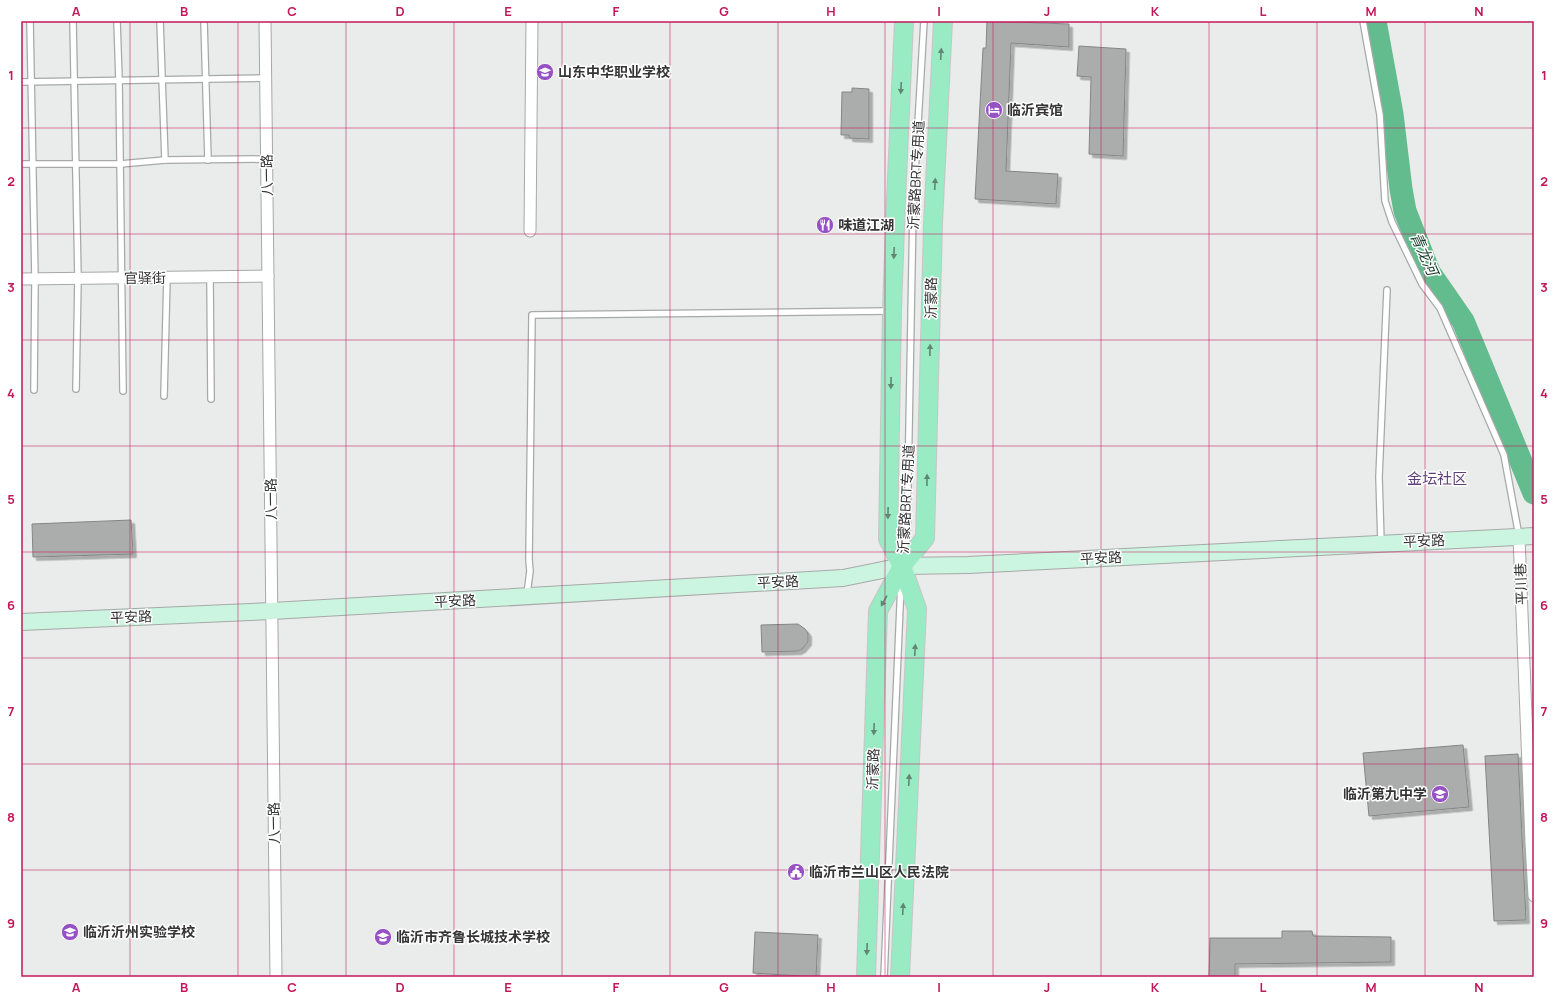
<svg xmlns="http://www.w3.org/2000/svg" width="1555" height="998" viewBox="0 0 1555 998" font-family="Manrope,'Noto Sans SC',sans-serif">
<style>
.lines{fill:none;stroke-linecap:round;stroke-linejoin:round}
.river{stroke:#63bc8d;stroke-width:23}
.building{fill:#aaadab;stroke:#838684;filter:url(#shadow)}
.lane-casing{stroke:#a6a9a7;stroke-width:8}
.street-casing{stroke:#a6a9a7;stroke-width:13}
.secondary-casing{stroke:#a6a9a7;stroke-width:18}
.primary-casing{stroke:#c6c6c6;stroke-width:20}
.lane{stroke:#fff;stroke-width:5.5}
.street{stroke:#fff;stroke-width:11}
.secondary{stroke:#ccf5e1;stroke-width:16}
.primary{stroke:#99ebc4;stroke-width:18}
.oneway{fill:#618674}
.grid{fill:none;stroke:#c2185b;stroke-width:1;stroke-opacity:0.55}
.labels{text-anchor:middle;stroke-width:3;stroke-linejoin:round;paint-order:stroke}
.poi-label{font-size:14px;font-weight:bold;fill:#333433;stroke:#fff;text-anchor:start}
.street-label{font-size:14px;fill:#333433;stroke:#fff}
.water-label{font-size:15px;font-style:italic;fill:#143b28;stroke:#fff}
.neighbourhood-label{font-size:15px;fill:#5f3e78;stroke:#fff}
.neatline{fill:none;stroke:#c2185b;stroke-width:1.5}
.grid-label{font-size:13px;text-anchor:middle;font-weight:bold;fill:#c2185b}
</style>
<defs>
<filter id="shadow"><feDropShadow dx="3.5" dy="3.5" stdDeviation="0" flood-color="#0004"/></filter>
</defs>
<rect width="100%" height="100%" fill="#e9ecea"/>
<g class="lines">
<path class="river" d="M1375,21L1392,114L1401,189L1405,211L1429,272L1463,321L1534,493"/>
</g>
<g class="building">
<path d="M987,21L1069,24V47L1011,43L1006,171L1058,174L1056,204L975,199L983,48H986Z"/>
<path d="M1079,46L1126,49L1123,156L1089,154L1091,77L1077,76Z"/>
<path d="M852,88L869,89V139L849,138V135H841L842,92H852Z"/>
<path d="M131,520L133,554L33,557L32,524Z"/>
<path d="M798,624L805,629L808,633V642L802,649L798,651L762,652L761,625Z"/>
<path d="M1463,745L1469,807L1369,816L1363,753Z"/>
<path d="M1518,754L1526,920L1494,921L1485,756Z"/>
<path d="M1282,931H1312L1313,936L1391,937V962L1235,964V977H1209L1210,938H1282Z"/>
<path d="M755,932L818,935L816,977L753,973Z"/>
</g>
<g class="lines">
<defs>
<g id="lane">
<path d="M30,21L35,279L34,390"/>
<path d="M73,21L78,279L76,389"/>
<path d="M117,21L119,80L123,391"/>
<path d="M160,21L165,160"/>
<path d="M204,21L208,160"/>
<path d="M1363,21L1380,115L1385,201L1392,222L1422,284L1440,308L1504,455L1519,536"/>
<path d="M21,82L266,78"/>
<path d="M21,164H120L165,160L267,159"/>
<path d="M210,277L211,399"/>
<path d="M164,396L167,277"/>
<path d="M1381,542L1379,477L1387,290"/>
<path d="M904,554L907,539L913,209L924,21"/>
<path d="M527,594L530,571L529,560L532,315L890,311"/>
<path d="M884,977L901,583"/>
</g>
<g id="street">
<path d="M265,21L276,977"/>
<path d="M530,231L532,21"/>
<path d="M21,279L268,276"/>
<path d="M1519,537L1531,842L1534,896"/>
</g>
<path id="secondary" d="M21,622L272,611L843,578L902,566L968,565L1534,536"/>
<g id="primary">
<path d="M866,977L878,611L902,566L925,538L933,223L943,21"/>
<path d="M900,977L917,609L902,566L888,539L892,310L896,200L904,21"/>
</g>
</defs>
<use href="#lane" class="lane-casing"/>
<use href="#street" class="street-casing"/>
<use href="#secondary" class="secondary-casing"/>
<use href="#primary" class="primary-casing"/>
<use href="#lane" class="lane"/>
<use href="#street" class="street"/>
<use href="#secondary" class="secondary"/>
<use href="#primary" class="primary"/>
</g>
<defs><path id="oneway-solid" d="M-6-.8H1V-3.2L6.5 0L1 3.2V.8H-6Z"/></defs>
<g class="oneway">
<use href="#oneway-solid" transform="translate(941 54) rotate(-87)"/>
<use href="#oneway-solid" transform="translate(901 88) rotate(93)"/>
<use href="#oneway-solid" transform="translate(935 184) rotate(-87)"/>
<use href="#oneway-solid" transform="translate(894 253) rotate(92)"/>
<use href="#oneway-solid" transform="translate(930 350) rotate(-89)"/>
<use href="#oneway-solid" transform="translate(891 383) rotate(91)"/>
<use href="#oneway-solid" transform="translate(927 480) rotate(-89)"/>
<use href="#oneway-solid" transform="translate(888 513) rotate(91)"/>
<use href="#oneway-solid" transform="translate(884 601) rotate(119)"/>
<use href="#oneway-solid" transform="translate(915 650) rotate(-87)"/>
<use href="#oneway-solid" transform="translate(874 729) rotate(92)"/>
<use href="#oneway-solid" transform="translate(909 780) rotate(-87)"/>
<use href="#oneway-solid" transform="translate(903 909) rotate(-87)"/>
<use href="#oneway-solid" transform="translate(867 949) rotate(92)"/>
</g>
<path class="grid" d="M130,21V977M238,21V977M346,21V977M454,21V977M562,21V977M670,21V977M778,21V977M885,21V977M993,21V977M1101,21V977M1209,21V977M1317,21V977M1425,21V977M21,128H1534M21,234H1534M21,340H1534M21,446H1534M21,552H1534M21,658H1534M21,764H1534M21,870H1534"/>
<defs>
<symbol id="school-disc" viewBox="-11 -11 22 22"><circle r="9.5" fill="#9651c5" stroke="#fff"/><path d="M0-5L7-2L0 1L-7-2ZM-4 1L0 2.5L4 1V4Q0 6-4 4Z" fill="#fff"/></symbol>
<symbol id="hotel-disc" viewBox="-11 -11 22 22"><circle r="9.5" fill="#9651c5" stroke="#fff"/><path d="M-6-4.5h1.5V1H6V5H4.5V3h-9V5H-6ZM-4 0a1.8 1.8 0 1 1 3.6 0ZM.5 0V-2.5h3Q6-2.5 6 0Z" fill="#fff"/></symbol>
<symbol id="restaurant-disc" viewBox="-11 -11 22 22"><circle r="9.5" fill="#9651c5" stroke="#fff"/><path d="M-5-6h1v4h1v-4h1v4h1v-4h1v5L-1.5 .5V6h-2V.5L-5-1ZM5-6V6H3V1.5H1.5Q1.5-4 5-6Z" fill="#fff"/></symbol>
<symbol id="civic-disc" viewBox="-11 -11 22 22"><circle r="9.5" fill="#9651c5" stroke="#fff"/><path d="M-.6-6.5H3V-4.5H.6V-3L4-1V1h2V6H-6V1h2V-1L-.6-3ZM-1.2 2.5V6h2.4V2.5Z" fill="#fff"/></symbol>
</defs>
<g fill-rule="evenodd">
<use href="#school-disc" x="535" y="62" width="20" height="20"/>
<use href="#hotel-disc" x="984" y="100" width="20" height="20"/>
<use href="#restaurant-disc" x="815" y="215" width="20" height="20"/>
<use href="#school-disc" x="1430" y="784" width="20" height="20"/>
<use href="#civic-disc" x="786" y="862" width="20" height="20"/>
<use href="#school-disc" x="60" y="922" width="20" height="20"/>
<use href="#school-disc" x="373" y="927" width="20" height="20"/>
</g>
<g class="labels">
<g class="poi-label">
<text x="558" y="77">山东中华职业学校</text>
<text x="1007" y="115">临沂宾馆</text>
<text x="838" y="230">味道江湖</text>
<text x="1427" y="799" text-anchor="end">临沂第九中学</text>
<text x="809" y="877">临沂市兰山区人民法院</text>
<text x="83" y="937">临沂沂州实验学校</text>
<text x="396" y="942">临沂市齐鲁长城技术学校</text>
</g>
<g class="street-label">
<text transform="translate(267 175) rotate(-91)" y="5">八一路</text>
<text transform="translate(916 175) rotate(-87)" y="5">沂蒙路BRT专用道</text>
<text transform="translate(145 278) rotate(-1)" y="5">官驿街</text>
<text transform="translate(931 298) rotate(-89)" y="5">沂蒙路</text>
<text transform="translate(271 499) rotate(-91)" y="5">八一路</text>
<text transform="translate(906 499) rotate(-87)" y="5">沂蒙路BRT专用道</text>
<text transform="translate(1424 541) rotate(-3)" y="5">平安路</text>
<text transform="translate(1101 558) rotate(-3)" y="5">平安路</text>
<text transform="translate(778 582) rotate(-3)" y="5">平安路</text>
<text transform="translate(1521 584) rotate(-92)" y="5">平川巷</text>
<text transform="translate(455 601) rotate(-3)" y="5">平安路</text>
<text transform="translate(131 617) rotate(-2)" y="5">平安路</text>
<text transform="translate(873 769) rotate(-88)" y="5">沂蒙路</text>
<text transform="translate(274 823) rotate(-91)" y="5">八一路</text>
</g>
<g class="water-label">
<text transform="translate(1424 254) rotate(66)" y="5">青龙河</text>
</g>
<g class="neighbourhood-label">
<text x="1437" y="484">金坛社区</text>
</g>
</g>
<rect width="1555" height="998" fill="none" stroke="#ffffff" stroke-width="44"/>
<rect x="22" y="22" width="1511" height="954" class="neatline"/>
<g class="grid-label">
<text x="76" y="16">A</text>
<text x="184" y="16">B</text>
<text x="292" y="16">C</text>
<text x="400" y="16">D</text>
<text x="508" y="16">E</text>
<text x="616" y="16">F</text>
<text x="724" y="16">G</text>
<text x="831" y="16">H</text>
<text x="939" y="16">I</text>
<text x="1047" y="16">J</text>
<text x="1155" y="16">K</text>
<text x="1263" y="16">L</text>
<text x="1371" y="16">M</text>
<text x="1479" y="16">N</text>
<text x="11" y="80">1</text>
<text x="1544" y="80">1</text>
<text x="11" y="186">2</text>
<text x="1544" y="186">2</text>
<text x="11" y="292">3</text>
<text x="1544" y="292">3</text>
<text x="11" y="398">4</text>
<text x="1544" y="398">4</text>
<text x="11" y="504">5</text>
<text x="1544" y="504">5</text>
<text x="11" y="610">6</text>
<text x="1544" y="610">6</text>
<text x="11" y="716">7</text>
<text x="1544" y="716">7</text>
<text x="11" y="822">8</text>
<text x="1544" y="822">8</text>
<text x="11" y="928">9</text>
<text x="1544" y="928">9</text>
<text x="76" y="992">A</text>
<text x="184" y="992">B</text>
<text x="292" y="992">C</text>
<text x="400" y="992">D</text>
<text x="508" y="992">E</text>
<text x="616" y="992">F</text>
<text x="724" y="992">G</text>
<text x="831" y="992">H</text>
<text x="939" y="992">I</text>
<text x="1047" y="992">J</text>
<text x="1155" y="992">K</text>
<text x="1263" y="992">L</text>
<text x="1371" y="992">M</text>
<text x="1479" y="992">N</text>
</g>
</svg>
